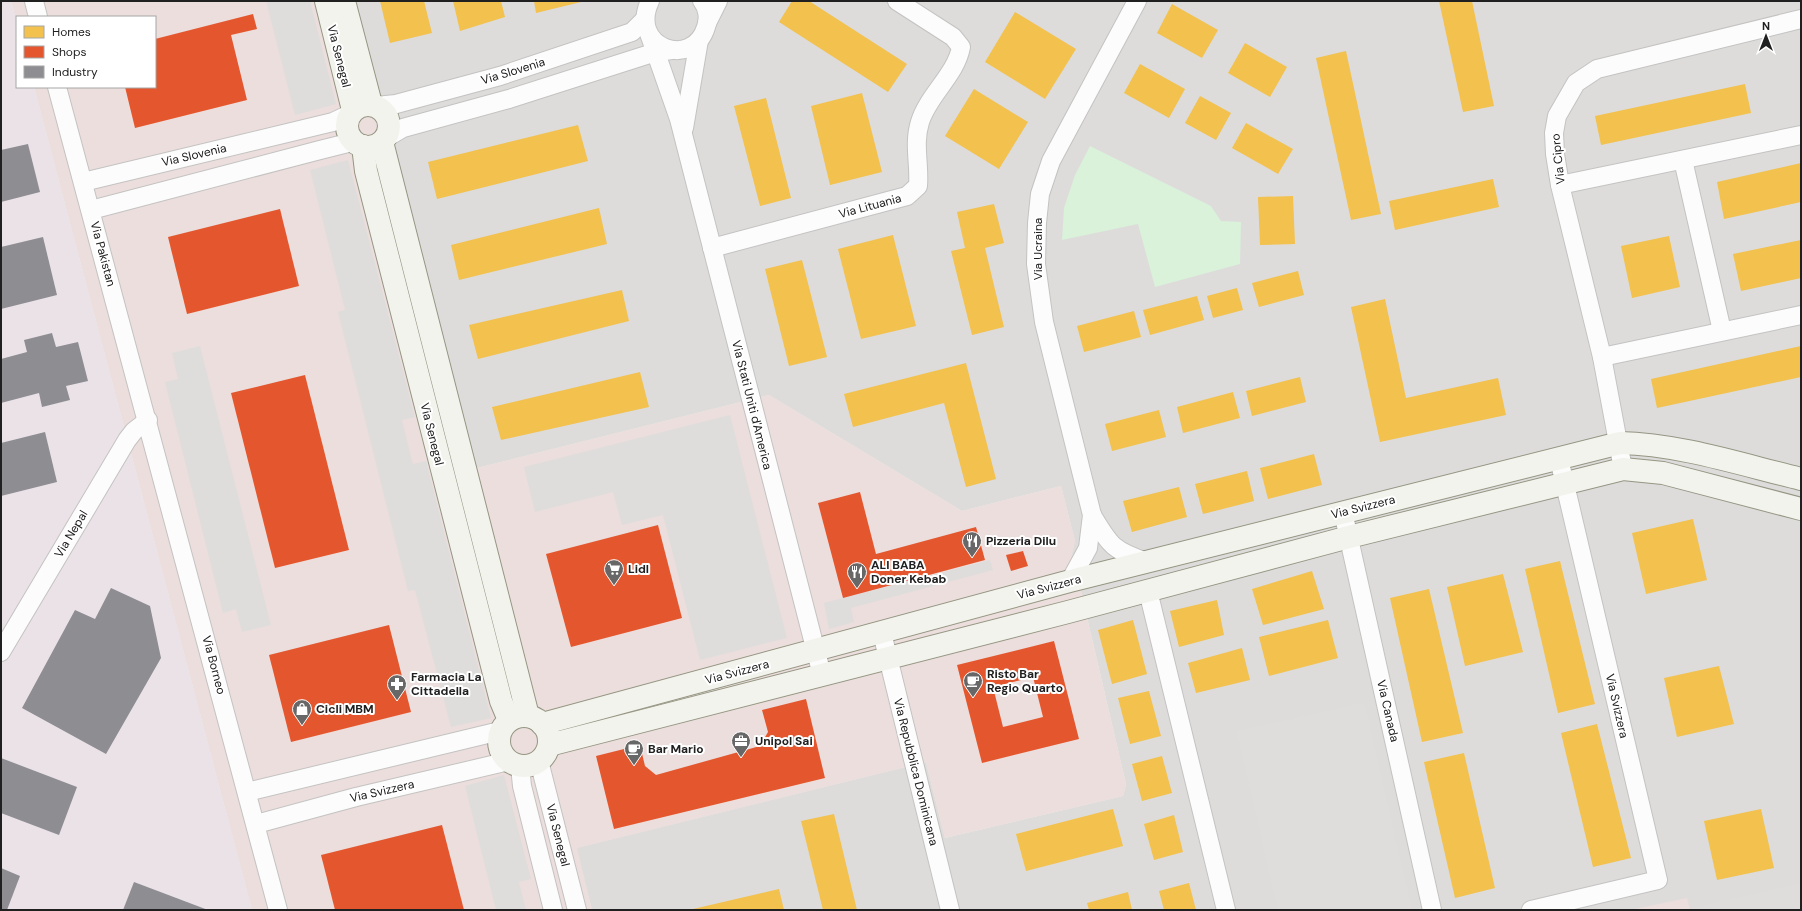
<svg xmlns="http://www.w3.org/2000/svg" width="1802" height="911" viewBox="0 0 1802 911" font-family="'DM Sans',sans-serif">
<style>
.residential{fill:#dddcdb}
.commercial{fill:#ebdedd}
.industrial{fill:#ebe2e8}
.park{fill:#daf1da}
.parking{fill:#dedddc}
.homes{fill:#f2c14e}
.shops{fill:#e4572e;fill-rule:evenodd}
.industry{fill:#8d8d92}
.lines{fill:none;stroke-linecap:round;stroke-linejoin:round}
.street-casing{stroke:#c4c3c2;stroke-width:20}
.secondary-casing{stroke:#959683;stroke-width:24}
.street{stroke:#fcfcfc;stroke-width:18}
.secondary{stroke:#f3f3ed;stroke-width:22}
.labels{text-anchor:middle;stroke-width:4;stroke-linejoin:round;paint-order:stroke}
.street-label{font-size:12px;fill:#202020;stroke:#fff}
.poi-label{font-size:12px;font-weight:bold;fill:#202020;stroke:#fff;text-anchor:start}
</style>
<rect width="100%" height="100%" fill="#eeecea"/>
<path class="residential" d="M356,1H1801V910H592L576,848L926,762L945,838L1123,796L1126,784L1072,553L1075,541L1061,486L962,511L769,395L473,469Z"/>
<g class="commercial">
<path d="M11,1H356L473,469L769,395L962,511L1061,486L1075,541L1072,554L1126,784L1123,796L945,838L926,762L577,848L592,910H252L34,87H155V17H17V23Z"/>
<path d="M1687,898L1690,910H1630Z"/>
</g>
<path class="industrial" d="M1,1H11L17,23V87H34L252,910H1Z"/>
<path class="park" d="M1090,146L1211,206L1221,221L1241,222L1240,264L1155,287L1138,224L1062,240L1064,208L1075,175Z"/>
<g class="parking">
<path d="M266,1H310L336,104L295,115Z"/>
<path d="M348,160L415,417L402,420L413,464L426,461L491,718L451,727L415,590L408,591L338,312L345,310L310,170Z"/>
<path d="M200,346L271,625L242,632L236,609L223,613L165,382L178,379L172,353Z"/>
<path d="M730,415L787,638L700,660L663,515L622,525L613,492L535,512L524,467Z"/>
<path d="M990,560L993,570L851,608L854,622L829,629L824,603Z"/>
<path d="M1364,703L1412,910H1278L1237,731Z"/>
<path d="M504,775L531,879L519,882L526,910H496L465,786Z"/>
<path d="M1801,883V910H1690L1689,909Z"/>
</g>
<g class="homes">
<path d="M380,1H424L432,33L390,43Z"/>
<path d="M453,1H501L505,17L460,31Z"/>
<path d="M534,1H581V2L536,13Z"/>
<path d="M792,1H809L907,64L888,92L779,22Z"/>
<path d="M1439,1H1472L1494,106L1463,112Z"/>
<path d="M1172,4L1218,30L1202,58L1157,33Z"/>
<path d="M1015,12L1076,49L1045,99L985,62Z"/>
<path d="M1245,43L1287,67L1270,97L1228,73Z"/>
<path d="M1346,51L1381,214L1351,220L1316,58Z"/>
<path d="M1140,64L1185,89L1169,118L1124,93Z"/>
<path d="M1745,84L1751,113L1601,145L1595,116Z"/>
<path d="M974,89L1028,122L999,169L945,136Z"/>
<path d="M862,93L882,172L830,185L811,106Z"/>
<path d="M1200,96L1231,113L1216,140L1185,123Z"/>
<path d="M766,98L791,198L760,206L734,106Z"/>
<path d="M1246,123L1293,149L1278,174L1232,148Z"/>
<path d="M578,125L588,161L437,199L428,162Z"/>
<path d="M1801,163V202L1724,219L1717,182Z"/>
<path d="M1493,179L1499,207L1395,230L1389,201Z"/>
<path d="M1293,196L1295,244L1260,245L1258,197Z"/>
<path d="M994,204L1004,243L985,248L1004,327L972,335L951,251L965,248L957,212Z"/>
<path d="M599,208L607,244L459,280L451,245Z"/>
<path d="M893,235L916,326L861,339L838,249Z"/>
<path d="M1669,236L1680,287L1632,298L1621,246Z"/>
<path d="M1801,240V278L1741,291L1733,254Z"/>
<path d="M802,260L827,357L789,366L765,269Z"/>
<path d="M1298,271L1304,295L1259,307L1252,283Z"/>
<path d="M1237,288L1243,310L1213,318L1207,296Z"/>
<path d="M622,290L629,321L478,359L469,325Z"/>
<path d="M1197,296L1204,320L1150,335L1143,310Z"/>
<path d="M1385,299L1406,398L1498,378L1506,415L1380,442L1351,307Z"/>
<path d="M1134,311L1141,337L1084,352L1077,326Z"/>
<path d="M1801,346V377L1657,408L1651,379Z"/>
<path d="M966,363L996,479L966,487L944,403L853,427L844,394Z"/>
<path d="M640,372L649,407L501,440L492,407Z"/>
<path d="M1300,377L1306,402L1252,416L1246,391Z"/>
<path d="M1233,392L1240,418L1183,433L1177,407Z"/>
<path d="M1159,410L1166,437L1112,451L1105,424Z"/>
<path d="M1314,454L1322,485L1268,499L1260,468Z"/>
<path d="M1247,471L1254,501L1203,514L1195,484Z"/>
<path d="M1179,487L1187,517L1132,532L1123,501Z"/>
<path d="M1693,519L1707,580L1646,594L1632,533Z"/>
<path d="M1560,561L1595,704L1558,713L1525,569Z"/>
<path d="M1312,571L1324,609L1263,625L1252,589Z"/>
<path d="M1503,574L1523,652L1465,666L1447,587Z"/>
<path d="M1429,589L1463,733L1422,742L1390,598Z"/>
<path d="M1217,600L1224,635L1179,647L1170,611Z"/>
<path d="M1133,620L1147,674L1112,684L1098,630Z"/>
<path d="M1328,620L1338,658L1269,676L1259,637Z"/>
<path d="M1242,648L1250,680L1196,693L1188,663Z"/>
<path d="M1719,666L1734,724L1677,737L1664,678Z"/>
<path d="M1149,691L1161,736L1130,744L1118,698Z"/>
<path d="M1597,724L1631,858L1593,867L1561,733Z"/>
<path d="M1464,753L1495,888L1455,898L1424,762Z"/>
<path d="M1162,756L1172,793L1142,801L1132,764Z"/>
<path d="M1113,809L1123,846L1026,871L1016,834Z"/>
<path d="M1761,809L1774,868L1717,880L1704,821Z"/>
<path d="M834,814L857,910H823L801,821Z"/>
<path d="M1174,815L1183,852L1154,860L1144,824Z"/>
<path d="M1189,883L1196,910H1164L1159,891Z"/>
<path d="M779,889L784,910H693V909Z"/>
<path d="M1128,892L1132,910H1089L1087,903Z"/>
</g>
<g class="shops">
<path d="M253,14L257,29L231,35L247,100L135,128L125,87H155V39Z"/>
<path d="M280,209L299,286L187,314L168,237Z"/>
<path d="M305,375L349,550L275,568L231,393Z"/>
<path d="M860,492L876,554L976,527L985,560L843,598L818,503Z"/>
<path d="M658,525L682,618L571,647L546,554Z"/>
<path d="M1023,551L1028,566L1011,571L1006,555Z"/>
<path d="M389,625L411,712L291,742L269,655Z"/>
<path d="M1054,641L1079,739L982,763L957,665ZM1033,677L1043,717L1003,727L993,687Z"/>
<path d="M806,699L825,778L614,829L596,756L640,745L645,766L656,775L760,746L768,732L762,710Z"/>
<path d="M442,825L464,910H335L321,855Z"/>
</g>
<g class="industry">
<path d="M28,144L40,192L1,202V150Z"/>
<path d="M43,237L57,295L1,309V247Z"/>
<path d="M52,333L56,347L78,342L88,381L66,386L70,400L42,407L39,393L1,403V359L27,352L24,340Z"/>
<path d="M45,432L57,482L1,496V443Z"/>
<path d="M111,588L150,606L161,658L106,754L22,708L75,610L95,619Z"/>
<path d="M1,758L77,787L59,835L1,813Z"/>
<path d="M1,868L20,876L7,910H1Z"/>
<path d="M134,882L208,910H123Z"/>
</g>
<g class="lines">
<defs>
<g id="street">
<path d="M34,1L38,17"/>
<path d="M650,1C628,48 693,70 706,27C709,19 708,8 702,1"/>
<path d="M707,23L718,1"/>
<path d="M650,36L679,119L822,675"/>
<path d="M57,87L278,910"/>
<path d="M376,106L396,104L500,76L632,32L644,20"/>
<path d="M684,128L699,40"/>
<path d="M386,138L403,128L509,99L656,52L672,50"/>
<path d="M1683,160L1722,331"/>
<path d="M83,182L333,122L350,114"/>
<path d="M1560,185L1801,135"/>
<path d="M91,210L320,150L348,143H356"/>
<path d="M712,248L907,196L918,186C920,165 913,144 920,122C928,95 956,75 961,47L953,37L897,1"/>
<path d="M1602,357L1801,315"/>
<path d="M1623,469L1602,357L1560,185L1555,154L1554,133L1557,116L1576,83L1597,69L1801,19"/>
<path d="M1343,512L1432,910"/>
<path d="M1092,515C1110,545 1112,550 1147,562"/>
<path d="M1070,581L1088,548L1092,515L1044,322L1036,264L1037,223L1040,194L1051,161L1137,1"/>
<path d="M1148,591L1226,910"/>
<path d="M882,633L950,910"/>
<path d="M1,652L127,440L134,431L148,420"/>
<path d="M539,761L577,910"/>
<path d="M520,766L522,786L553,910"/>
<path d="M247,792L500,731"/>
<path d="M256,824L356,797L509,761"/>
<path d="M1531,910L1658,880L1559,459"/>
</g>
<g id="secondary">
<path d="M326,1L353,110"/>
<path d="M344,1L371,104"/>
<circle cx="368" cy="126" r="21"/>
<path d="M382,142L528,716"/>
<path d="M363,146L366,171L501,701L509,720"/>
<circle cx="524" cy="741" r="25"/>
<path d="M542,724L1070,581L1620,443C1679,444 1743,465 1801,479"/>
<path d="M549,745L1068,612L1349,537L1623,469L1663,473L1801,509"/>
</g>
</defs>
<use href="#street" class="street-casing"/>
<use href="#secondary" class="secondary-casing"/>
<use href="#street" class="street"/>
<use href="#secondary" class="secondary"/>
</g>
<defs>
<symbol id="restaurant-pin" viewBox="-11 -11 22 30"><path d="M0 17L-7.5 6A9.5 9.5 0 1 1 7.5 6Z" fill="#686767" stroke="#fff"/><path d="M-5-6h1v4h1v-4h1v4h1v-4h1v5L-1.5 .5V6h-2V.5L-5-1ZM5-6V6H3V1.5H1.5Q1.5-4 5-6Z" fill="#fff"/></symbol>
<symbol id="supermarket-pin" viewBox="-11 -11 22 30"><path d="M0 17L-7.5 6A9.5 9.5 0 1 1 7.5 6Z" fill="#686767" stroke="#fff"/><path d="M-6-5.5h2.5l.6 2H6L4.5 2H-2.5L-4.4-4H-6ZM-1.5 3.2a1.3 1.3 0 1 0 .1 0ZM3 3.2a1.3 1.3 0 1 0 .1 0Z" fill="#fff"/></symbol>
<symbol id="cafe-pin" viewBox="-11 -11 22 30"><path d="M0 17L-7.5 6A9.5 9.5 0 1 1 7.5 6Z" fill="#686767" stroke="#fff"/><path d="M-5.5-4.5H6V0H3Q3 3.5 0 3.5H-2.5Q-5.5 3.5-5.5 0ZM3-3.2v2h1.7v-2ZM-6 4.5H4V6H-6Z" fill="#fff"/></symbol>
<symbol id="pharmacy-pin" viewBox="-11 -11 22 30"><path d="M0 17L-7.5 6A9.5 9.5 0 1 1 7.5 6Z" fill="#686767" stroke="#fff"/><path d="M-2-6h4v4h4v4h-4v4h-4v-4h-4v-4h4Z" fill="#fff"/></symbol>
<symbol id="shop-pin" viewBox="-11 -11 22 30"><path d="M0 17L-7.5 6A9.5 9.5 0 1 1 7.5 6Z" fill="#686767" stroke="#fff"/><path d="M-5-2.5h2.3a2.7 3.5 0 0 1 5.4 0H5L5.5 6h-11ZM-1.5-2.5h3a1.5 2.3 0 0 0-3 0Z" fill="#fff"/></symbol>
<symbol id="office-pin" viewBox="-11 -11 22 30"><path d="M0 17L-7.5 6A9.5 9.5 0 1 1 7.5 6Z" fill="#686767" stroke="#fff"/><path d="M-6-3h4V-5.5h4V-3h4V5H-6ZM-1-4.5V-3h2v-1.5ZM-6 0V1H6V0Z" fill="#fff"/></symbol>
</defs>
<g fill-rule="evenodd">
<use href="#restaurant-pin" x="961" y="530" width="22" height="30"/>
<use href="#supermarket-pin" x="603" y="558" width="22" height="30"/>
<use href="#restaurant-pin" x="846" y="561" width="22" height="30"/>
<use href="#cafe-pin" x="962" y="670" width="22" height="30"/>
<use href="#pharmacy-pin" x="386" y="673" width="22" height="30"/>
<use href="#shop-pin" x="291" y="698" width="22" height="30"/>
<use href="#office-pin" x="730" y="730" width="22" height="30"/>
<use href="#cafe-pin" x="623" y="738" width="22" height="30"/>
</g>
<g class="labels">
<g class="street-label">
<text transform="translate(339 56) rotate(76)" y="4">Via Senegal</text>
<text transform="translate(513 71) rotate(-17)" y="4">Via Slovenia</text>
<text transform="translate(194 155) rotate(-13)" y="4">Via Slovenia</text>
<text transform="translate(1558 159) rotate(-96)" y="4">Via Cipro</text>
<text transform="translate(870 206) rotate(-15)" y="4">Via Lituania</text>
<text transform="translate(1038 249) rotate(-90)" y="4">Via Ucraina</text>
<text transform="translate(103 254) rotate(75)" y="4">Via Pakistan</text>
<text transform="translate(752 405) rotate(76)" y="4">Via Stati Uniti d'America</text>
<text transform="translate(432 434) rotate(76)" y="4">Via Senegal</text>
<text transform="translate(1363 507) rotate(-14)" y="4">Via Svizzera</text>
<text transform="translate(71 534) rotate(-59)" y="4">Via Nepal</text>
<text transform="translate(1049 587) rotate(-15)" y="4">Via Svizzera</text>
<text transform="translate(214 665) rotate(75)" y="4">Via Borneo</text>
<text transform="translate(737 672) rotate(-15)" y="4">Via Svizzera</text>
<text transform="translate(1617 706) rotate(77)" y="4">Via Svizzera</text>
<text transform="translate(1388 711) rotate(77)" y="4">Via Canada</text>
<text transform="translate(916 772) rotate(76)" y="4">Via Repubblica Dominicana</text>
<text transform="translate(382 791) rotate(-13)" y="4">Via Svizzera</text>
<text transform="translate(558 835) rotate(76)" y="4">Via Senegal</text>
</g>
<g class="poi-label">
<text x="986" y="545">Pizzeria Dilu</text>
<text x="871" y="569">ALI BABA<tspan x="871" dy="14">Doner Kebab</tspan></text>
<text x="628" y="573">Lidl</text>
<text x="987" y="678">Risto Bar<tspan x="987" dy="14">Regio Quarto</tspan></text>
<text x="411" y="681">Farmacia La<tspan x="411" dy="14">Cittadella</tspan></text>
<text x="316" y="713">Cicli MBM</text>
<text x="755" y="745">Unipol Sai</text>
<text x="648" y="753">Bar Mario</text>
</g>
</g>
<rect width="1802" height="911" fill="none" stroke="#202020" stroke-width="4"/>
<rect x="16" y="16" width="140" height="72" fill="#ffffff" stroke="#a6a6a6"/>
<rect x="24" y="26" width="20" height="12" fill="#f2c14e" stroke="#a6a6a6"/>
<text x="52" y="36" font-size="12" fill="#202020">Homes</text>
<rect x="24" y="46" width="20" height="12" fill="#e4572e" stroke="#a6a6a6"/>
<text x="52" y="56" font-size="12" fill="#202020">Shops</text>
<rect x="24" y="66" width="20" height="12" fill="#8d8d92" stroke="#a6a6a6"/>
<text x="52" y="76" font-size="12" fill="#202020">Industry</text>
<g transform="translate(1766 36)" stroke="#ffffff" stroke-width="3" paint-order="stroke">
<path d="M0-3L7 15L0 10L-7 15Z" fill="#202020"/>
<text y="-6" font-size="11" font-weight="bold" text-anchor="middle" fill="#202020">N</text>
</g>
</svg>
